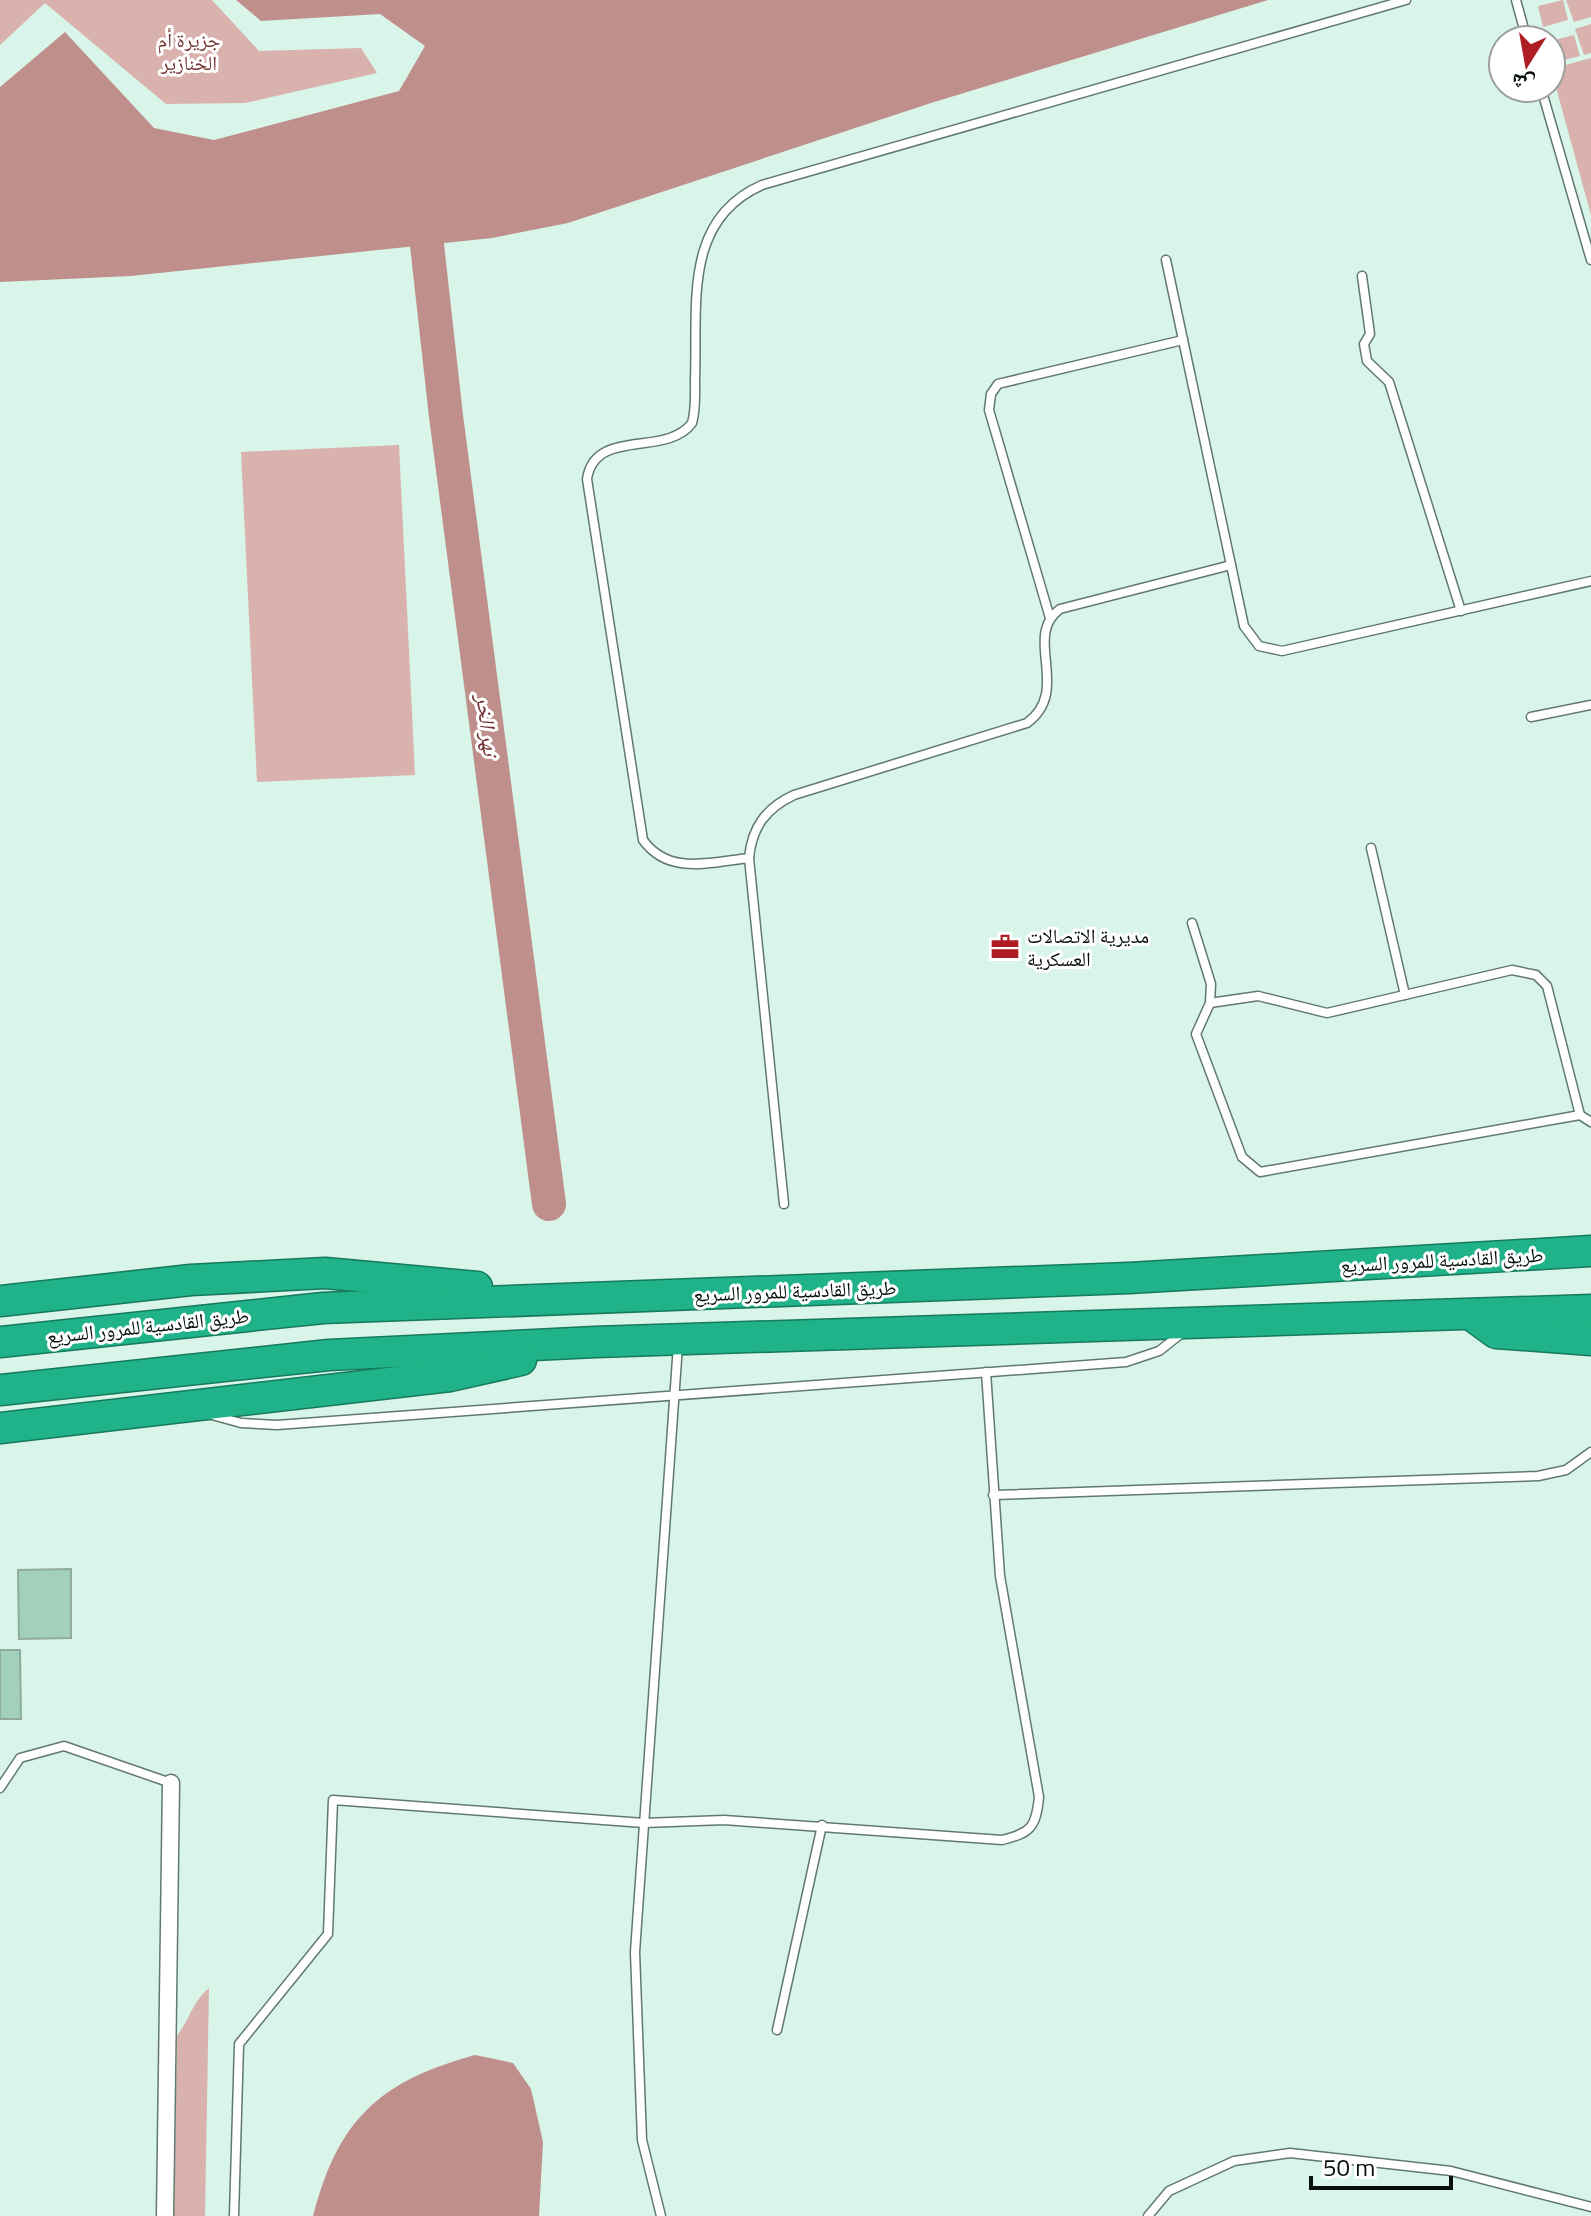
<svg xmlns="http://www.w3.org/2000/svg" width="1591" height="2216" viewBox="0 0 1591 2216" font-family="'Titillium Web','Noto Naskh Arabic',sans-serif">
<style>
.green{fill:#d9b1ad}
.water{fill:#bf908b}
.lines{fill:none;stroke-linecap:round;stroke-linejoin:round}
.river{stroke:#bf908b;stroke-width:34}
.building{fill:#a1d1bd;stroke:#91aa9f;stroke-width:2}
.lane-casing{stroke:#61796f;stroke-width:11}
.street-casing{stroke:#61796f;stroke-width:19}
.highway-casing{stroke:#17795d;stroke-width:33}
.lane{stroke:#fff;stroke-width:8}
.street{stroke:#fff;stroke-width:16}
.highway{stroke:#20b288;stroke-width:30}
.labels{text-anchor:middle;stroke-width:6;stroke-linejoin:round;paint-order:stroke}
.park-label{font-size:20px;fill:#723430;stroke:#fff}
.poi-label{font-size:20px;fill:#07100c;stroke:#fff;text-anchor:start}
.street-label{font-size:20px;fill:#07100c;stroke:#fff}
.water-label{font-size:22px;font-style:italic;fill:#713330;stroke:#fff}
</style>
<rect width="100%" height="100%" fill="#d9f4e8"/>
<g class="green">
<path d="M0,0H212L259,51L361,48L377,73L245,103L166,104L45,3L0,45Z"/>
<path d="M1563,0L1568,20L1543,27L1538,6Z"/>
<path d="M1566,0H1591V17L1574,22Z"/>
<path d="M1591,24V53L1584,55L1575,29Z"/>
<path d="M1574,35L1580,56L1555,62L1551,41Z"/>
<path d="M1591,58V215L1551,69Z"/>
<path d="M399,445L415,775L257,782L241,452Z"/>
<path d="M209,1988L205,2216H174L177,2036C189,2020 193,2001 209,1988Z"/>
</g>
<g class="water">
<path d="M236,0H1268L931,103L568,223L492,238L131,276L0,282V87L65,32L154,128L214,140L399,91L425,46L380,14L261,21Z"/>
<path d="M475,2055L513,2063L531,2089L543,2142L539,2216H313C338,2119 380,2081 475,2055Z"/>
</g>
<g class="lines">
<path class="river" d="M427,245L446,416L549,1204"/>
</g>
<g class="building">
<path d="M71,1569V1638L19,1639L18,1570Z"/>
<path d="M0,1650H20L21,1719H0Z"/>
</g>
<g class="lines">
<defs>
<g id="lane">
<path d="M1516,0L1527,40"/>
<path d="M1541,88L1591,260"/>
<path d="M1166,260L1244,626L1259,646L1282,651L1591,581"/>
<path d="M1362,276L1370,334L1364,344L1367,361L1389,382L1461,611"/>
<path d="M1050,618L989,410L991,394L998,384L1183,340"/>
<path d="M1531,717L1591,705"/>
<path d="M1371,848L1405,995"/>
<path d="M749,858C711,862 669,876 643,840L587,479C595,427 666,458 692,423C696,410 695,394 695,380C698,307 682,220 762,185L1406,0"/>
<path d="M1192,923L1211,984L1210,1003L1196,1034L1242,1157L1260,1172L1580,1115L1591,1122"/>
<path d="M1210,1003L1258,996L1327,1013L1512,970L1536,975L1547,986L1580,1115"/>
<path d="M784,1204L749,858C752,827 766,808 794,795L1027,723C1072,690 1022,636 1060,609L1231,565"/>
<path d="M212,1415L241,1423L277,1425L1126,1362L1159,1351L1182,1333"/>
<path d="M993,1495L1538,1476L1566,1470L1591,1452"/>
<path d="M0,1788L20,1758L64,1746L171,1783"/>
<path d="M777,2030L822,1825"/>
<path d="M234,2216L239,2044L328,1934L333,1800L644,1823L724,1820L1002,1840C1031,1833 1036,1827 1039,1797L1000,1576L986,1372"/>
<path d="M661,2216L642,2140L635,1952L678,1345"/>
<path d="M1148,2216L1169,2191L1234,2161L1290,2153L1451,2171L1591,2207"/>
</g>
<path id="street" d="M165,2216L171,1783"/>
<g id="highway">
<path d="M0,1301L191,1280L325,1273L477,1287"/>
<path d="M1474,1317L1496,1333L1591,1340"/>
<path d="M0,1342L323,1308L1129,1278L1591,1251"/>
<path d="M0,1390L329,1355L595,1342L1591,1310"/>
<path d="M0,1428L450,1376L521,1360"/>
</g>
</defs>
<use href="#lane" class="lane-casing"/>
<use href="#street" class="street-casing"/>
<use href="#highway" class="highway-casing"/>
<use href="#lane" class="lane"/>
<use href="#street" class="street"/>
<use href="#highway" class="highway"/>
</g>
<defs>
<symbol id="office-bare" viewBox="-9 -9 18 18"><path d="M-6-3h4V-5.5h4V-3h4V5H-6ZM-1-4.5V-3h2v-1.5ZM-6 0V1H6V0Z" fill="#af1d24" stroke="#fff" stroke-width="2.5" paint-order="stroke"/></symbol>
</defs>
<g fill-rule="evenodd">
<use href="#office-bare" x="985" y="927" width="40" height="40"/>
</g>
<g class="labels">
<g class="park-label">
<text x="189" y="47">جزيرة أم<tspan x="189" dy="23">الخنازير</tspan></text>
</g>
<g class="poi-label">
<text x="1027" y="943">مديرية الاتصالات<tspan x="1027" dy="23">العسكرية</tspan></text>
</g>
<g class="street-label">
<text transform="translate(1442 1260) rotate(-3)" y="7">طريق القادسية للمرور السريع</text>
<text transform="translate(795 1291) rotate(-2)" y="7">طريق القادسية للمرور السريع</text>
<text transform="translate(148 1326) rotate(-6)" y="7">طريق القادسية للمرور السريع</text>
</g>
<g class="water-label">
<text transform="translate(488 725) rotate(83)" y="8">نهر الخر</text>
</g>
</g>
<g transform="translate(1527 64) rotate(191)"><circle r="38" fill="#ffffff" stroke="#9c9f9e" stroke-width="2"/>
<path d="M0-6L14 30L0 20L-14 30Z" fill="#af1d24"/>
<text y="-12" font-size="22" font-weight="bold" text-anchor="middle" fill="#07100c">ش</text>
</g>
<path d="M1311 2176v12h140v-12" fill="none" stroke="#07100c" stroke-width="4"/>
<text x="1323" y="2176" font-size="24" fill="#07100c" stroke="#ffffff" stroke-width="6" paint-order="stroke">50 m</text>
</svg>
